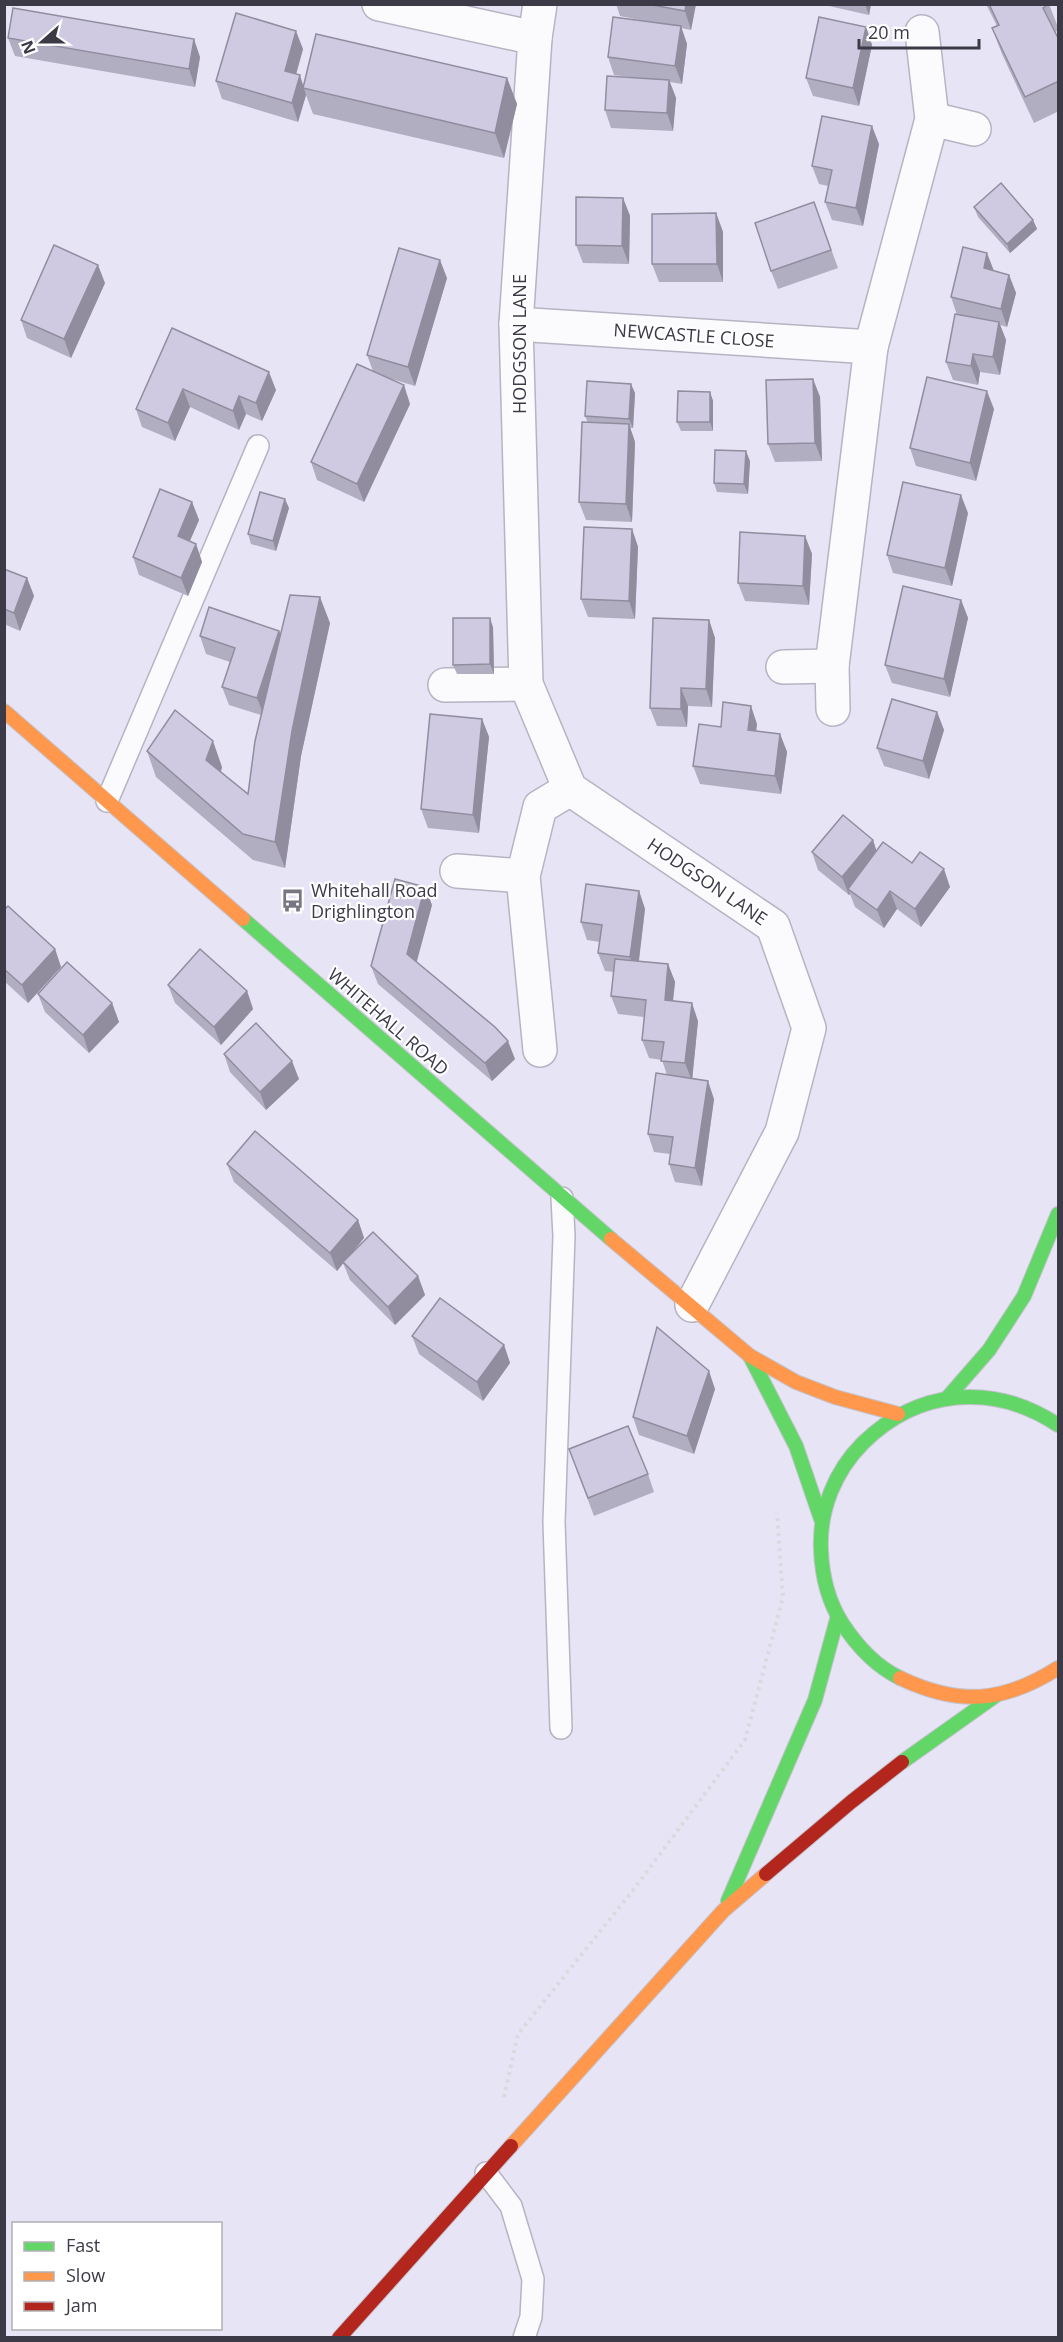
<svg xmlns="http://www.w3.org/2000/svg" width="1063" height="2342" viewBox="0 0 1063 2342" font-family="'Open Sans',sans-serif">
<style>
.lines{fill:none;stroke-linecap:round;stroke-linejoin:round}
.lane-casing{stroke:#b6b4c2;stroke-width:24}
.street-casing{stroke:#b6b4c2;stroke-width:36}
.fast-casing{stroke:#c4c3cc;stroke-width:16}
.slow-casing{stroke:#c4c3cc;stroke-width:16}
.jam-casing{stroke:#c4c3cc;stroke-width:16}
.path{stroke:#d9d9de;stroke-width:4;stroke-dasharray:3 4.5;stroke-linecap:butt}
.lane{stroke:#fbfbfe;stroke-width:21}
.street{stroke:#fbfbfe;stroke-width:33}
.fast{stroke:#63d668;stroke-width:14}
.slow{stroke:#ff974d;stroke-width:14}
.jam{stroke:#b3261e;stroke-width:14}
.wall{fill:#b2aec2}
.shaded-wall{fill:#918d9e}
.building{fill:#cfcae2;stroke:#918d9e;stroke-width:1.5}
.labels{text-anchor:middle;stroke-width:4.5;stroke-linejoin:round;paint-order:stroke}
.street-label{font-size:18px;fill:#3c3a47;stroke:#fff}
.poi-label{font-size:18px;fill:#3c3a47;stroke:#fff;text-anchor:start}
</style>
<rect width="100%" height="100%" fill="#e7e4f6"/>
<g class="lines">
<defs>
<g id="lane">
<path d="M107,801L258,446"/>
<path d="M561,1728L554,1522L564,1236L562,1198"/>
<path d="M486,2173L511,2206L533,2279L531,2317L524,2338"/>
</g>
<g id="street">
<path d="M379,4L535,38"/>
<path d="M540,4L535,38L516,324L526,684L570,789L773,926L809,1028L782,1132L692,1305"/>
<path d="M932,119L974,129"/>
<path d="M516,324L871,347L932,119L922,32"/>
<path d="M783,667L832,666"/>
<path d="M445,685L526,684"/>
<path d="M833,709L832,666L871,347"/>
<path d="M457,871L523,876"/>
<path d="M540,1050L523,876L540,807L570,789"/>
</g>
<g id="fast">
<path d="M243,919L611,1239"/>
<path d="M750,1356L796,1446L821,1519"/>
<path d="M948,1397L989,1350L1024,1296L1058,1214"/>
<path d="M900,1678C875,1666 857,1646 842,1623C828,1601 822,1576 821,1550C819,1510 835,1471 863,1443C918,1389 993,1382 1058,1425"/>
<path d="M902,1762L995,1696"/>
<path d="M728,1901L815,1700L837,1619"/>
</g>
<g id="slow">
<path d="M4,711L243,919"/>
<path d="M611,1239L750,1356L796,1382L835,1397L898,1414"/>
<path d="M900,1678C959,1706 1003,1703 1058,1668"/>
<path d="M511,2146L723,1911L766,1874"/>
</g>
<g id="jam">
<path d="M766,1874L851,1802L902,1762"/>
<path d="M339,2338L511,2146"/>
</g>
</defs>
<use href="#lane" class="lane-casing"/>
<use href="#street" class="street-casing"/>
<use href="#fast" class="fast-casing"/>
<use href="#slow" class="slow-casing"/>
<use href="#jam" class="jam-casing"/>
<path class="path" d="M504,2097L518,2034L634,1889L745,1740L783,1597L777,1513"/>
<use href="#lane" class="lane"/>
<use href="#street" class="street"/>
<use href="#fast" class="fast"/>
<use href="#slow" class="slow"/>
<use href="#jam" class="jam"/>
</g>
<g class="wall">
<path d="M616,4H696L691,30L681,28L687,44L682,84L670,82L676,98L673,131L611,128L605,110L638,78L614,75L608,57L650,22L620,16Z"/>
<path d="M820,4H871L869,15Z"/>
<path d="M986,4H1049L1059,30L1055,32L1059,40V111L1034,123L1002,54L992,28L997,26Z"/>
<path d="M866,27L872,45L859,106L813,96L806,78Z"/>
<path d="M8,38L200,57L195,87L15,56Z"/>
<path d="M303,49L296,74L304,87L507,78L517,104L504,158L313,114L306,95L298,122L222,99L216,81Z"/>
<path d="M879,144L863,226L832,220L825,202L828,186L819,184L812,166Z"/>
<path d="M623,198L630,216L629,264L583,263L576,245Z"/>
<path d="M814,202L838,268L778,289L771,271Z"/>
<path d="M974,207L1033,220L1037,229L1010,253L978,217Z"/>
<path d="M716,213L723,232V282H659L652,264Z"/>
<path d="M994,271L1009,275L1016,293L1007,327L1000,325L1006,340L1000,375L980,372L978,385L953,380L946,362L957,315L951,297Z"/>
<path d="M447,278L415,386L385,377L410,404L364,502L317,480L311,462L373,371L367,355Z"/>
<path d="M105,283L71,358L27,338L21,320Z"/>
<path d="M172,328L276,390L262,421L246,414L239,430L190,407L175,441L142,427L136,409Z"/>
<path d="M813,379L820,397L822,461L775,462L768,444Z"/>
<path d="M710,392L713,401V431H681L677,422Z"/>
<path d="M635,393L633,428H630L635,442L632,522L586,520L579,502L588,423L585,416Z"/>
<path d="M994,409L976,481L916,466L910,448Z"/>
<path d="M750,461L748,494L717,492L714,483Z"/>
<path d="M192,502L199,520L190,541L196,544L202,562L188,596L139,575L133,557Z"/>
<path d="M289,508L276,551L251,544L248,534Z"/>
<path d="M968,513L952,586L893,573L887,555Z"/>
<path d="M632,529L638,547L635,619L588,617L581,599Z"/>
<path d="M805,536L812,554L809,605L745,601L738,583Z"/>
<path d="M4,569L27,578L34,596L20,631L4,624Z"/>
<path d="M961,600L968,618L950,697L892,683L885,665Z"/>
<path d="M709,620L715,638L712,707L688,706L687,727L657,726L650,708Z"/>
<path d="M330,623L301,756L285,868L253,860L156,777L147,751L222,767L221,772L248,794L261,715L229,705L222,687L230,662L206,654L200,636L279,631L281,634Z"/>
<path d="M493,627L494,674H457L453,665Z"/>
<path d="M937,712L944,730L929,779L884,766L877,748Z"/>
<path d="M482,719L489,737L479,833L428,828L421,809Z"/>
<path d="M757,724L756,731L780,734L787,752L781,794L700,784L693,766L721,727Z"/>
<path d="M873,840L876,850L912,863L950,887L921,927L897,909L884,928L855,907L850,894L849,895L818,870L812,852Z"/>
<path d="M639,891L645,909L639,961L668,964L675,982L673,1001L698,1021L692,1079L714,1099L702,1186L675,1182L669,1164L670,1154L654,1152L648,1134L667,1075L662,1060L649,1058L642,1040L644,1017L618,1014L611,996L614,972L605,971L598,953L600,942L587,940L581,922Z"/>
<path d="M432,905L416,962L515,1059L492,1081L378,984L371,966Z"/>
<path d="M4,910L55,949L61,967L28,1003L4,981Z"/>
<path d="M168,985L247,991L253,1009L221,1045L175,1003Z"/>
<path d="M38,994L112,1003L119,1022L89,1053L45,1012Z"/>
<path d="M224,1054L299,1079L266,1110L230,1072Z"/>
<path d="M227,1164L358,1220L364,1238L352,1253L418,1276L425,1295L395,1325L350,1280L343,1263L337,1271L234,1182Z"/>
<path d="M412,1336L504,1345L510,1363L483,1401L419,1354Z"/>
<path d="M715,1389L694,1454L639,1435L633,1417Z"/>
<path d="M569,1449L648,1474L654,1492L594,1516Z"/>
</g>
<g class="shaded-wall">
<path d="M686,4H696L691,30L685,11Z"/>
<path d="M865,4H871L869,15Z"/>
<path d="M681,26L687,44L682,84L675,66Z"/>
<path d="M866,27L872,45L859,106L853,88Z"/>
<path d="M296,31L303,49L292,89L285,71Z"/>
<path d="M194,39L200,57L195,87L189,69Z"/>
<path d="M300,75L306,95L298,122L292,103Z"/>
<path d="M507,78L517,104L504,158L495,133Z"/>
<path d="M669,80L676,98L673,131L667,113Z"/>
<path d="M872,126L879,144L863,226L856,208Z"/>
<path d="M623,198L630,216L629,264L622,246Z"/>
<path d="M716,213L723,232V282L717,264Z"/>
<path d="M1033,220L1037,229L1010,253L1007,244Z"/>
<path d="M987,253L994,271L984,268Z"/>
<path d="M440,260L447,278L415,386L408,367Z"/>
<path d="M98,265L105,283L71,358L64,339Z"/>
<path d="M1009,275L1016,293L1007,327L1001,309Z"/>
<path d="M999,322L1006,340L1000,375L993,357Z"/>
<path d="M973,354L980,372L978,385L971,366Z"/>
<path d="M269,372L276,390L262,421L256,403Z"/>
<path d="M813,379L820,397L822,461L815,443Z"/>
<path d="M631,384L635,393L633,428L629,419Z"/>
<path d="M404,385L410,404L364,502L357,484Z"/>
<path d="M183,389L190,407L175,441L168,423Z"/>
<path d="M987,391L994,409L976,481L970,463Z"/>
<path d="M710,392L713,401V431L710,422Z"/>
<path d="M239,396L246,414L239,430L233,411Z"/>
<path d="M629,424L635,442L632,522L626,504Z"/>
<path d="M746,451L750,461L748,494L744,484Z"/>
<path d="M961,495L968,513L952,586L945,568Z"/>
<path d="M285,499L289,508L276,551L273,541Z"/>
<path d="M192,502L199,520L184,554L178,536Z"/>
<path d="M632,529L638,547L635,619L629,601Z"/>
<path d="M805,536L812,554L809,605L803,586Z"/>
<path d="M196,544L202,562L188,596L181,578Z"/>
<path d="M27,578L34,596L20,631L14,613Z"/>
<path d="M320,597L330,623L301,756L285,868L275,842L292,731Z"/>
<path d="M961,600L968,618L950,697L944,679Z"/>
<path d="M490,618L493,627L494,674L490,664Z"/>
<path d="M709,620L715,638L712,707L706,689Z"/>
<path d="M279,631L286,649L264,716L257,698Z"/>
<path d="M681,688L688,706L687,727L681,709Z"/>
<path d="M751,706L757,724L754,748L748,730Z"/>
<path d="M937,712L944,730L929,779L923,761Z"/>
<path d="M482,719L489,737L479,833L473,815Z"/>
<path d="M780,734L787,752L781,794L775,776Z"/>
<path d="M213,741L222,767L216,786L206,760Z"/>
<path d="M873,840L879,859L848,889L850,894L849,895L842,877Z"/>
<path d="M944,869L950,887L921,927L915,909Z"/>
<path d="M425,887L432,905L414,972L407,954Z"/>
<path d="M639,891L645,909L637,975L630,957Z"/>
<path d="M890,891L897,909L884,928L877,910Z"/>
<path d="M55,949L61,967L28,1003L22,985Z"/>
<path d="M668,964L675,982L671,1018L665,1000Z"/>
<path d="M247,991L253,1009L221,1045L214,1027Z"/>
<path d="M112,1003L119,1022L89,1053L83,1035Z"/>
<path d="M692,1003L698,1021L692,1081L685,1063Z"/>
<path d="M508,1041L515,1059L492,1081L485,1063Z"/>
<path d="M292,1061L299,1079L266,1110L260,1092Z"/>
<path d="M708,1081L714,1099L702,1186L695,1168Z"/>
<path d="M358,1220L364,1238L337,1271L330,1253Z"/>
<path d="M418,1276L425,1295L395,1325L388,1307Z"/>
<path d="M504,1345L510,1363L483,1401L477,1382Z"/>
<path d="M709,1371L715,1389L694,1454L687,1436Z"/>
</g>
<g class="building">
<path d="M647,4H686L685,11Z"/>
<path d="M989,4H1049L1043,8L1059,40V81L1025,97L992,28L999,25Z"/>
<path d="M13,8L194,39L189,69L8,38Z"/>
<path d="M236,13L296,31L285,71L300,75L292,103L216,81Z"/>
<path d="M613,17L681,26L675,66L608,57Z"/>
<path d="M819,17L866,27L853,88L806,78Z"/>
<path d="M316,34L507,78L495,133L303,88Z"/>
<path d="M607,76L669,80L667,113L605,110Z"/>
<path d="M822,116L872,126L856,208L825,202L832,170L812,166Z"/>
<path d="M1001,183L1033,220L1007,244L974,207Z"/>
<path d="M576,197L623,198L622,246L576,245Z"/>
<path d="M814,202L831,250L771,271L755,223Z"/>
<path d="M716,213L717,264H652V214Z"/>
<path d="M54,245L98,265L64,339L21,320Z"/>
<path d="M963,247L987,253L984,268L1009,275L1001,309L951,297Z"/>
<path d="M399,248L440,260L408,367L367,355Z"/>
<path d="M955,314L999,322L993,357L973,354L971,366L946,362Z"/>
<path d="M172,328L269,372L256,403L239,396L233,411L183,389L168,423L136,409Z"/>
<path d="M357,364L404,385L357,484L311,462Z"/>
<path d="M927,377L987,391L970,463L910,448Z"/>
<path d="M813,379L815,443L768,444L766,380Z"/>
<path d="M587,381L631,384L629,419L585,416Z"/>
<path d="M678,391L710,392V422H677Z"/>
<path d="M582,422L629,424L626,504L579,502Z"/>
<path d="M715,450L746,451L744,484L714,483Z"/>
<path d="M903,482L961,495L945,568L887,555Z"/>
<path d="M160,489L192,502L178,536L196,544L181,578L133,557Z"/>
<path d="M260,492L285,499L273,541L248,534Z"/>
<path d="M584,527L632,529L629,601L581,599Z"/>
<path d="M740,532L805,536L803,586L738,583Z"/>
<path d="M4,569L27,578L14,613L4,609Z"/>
<path d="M903,586L961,600L944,679L885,665Z"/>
<path d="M290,595L320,597L292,731L275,842L243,834L147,751L175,710L213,741L206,760L248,794L255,741Z"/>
<path d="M209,607L279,631L257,698L222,687L235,648L200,636Z"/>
<path d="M453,618H490V664L453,665Z"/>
<path d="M653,618L709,620L706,689L681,688V709L650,708Z"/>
<path d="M892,699L937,712L923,761L877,748Z"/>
<path d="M723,702L751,706L748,730L780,734L775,776L693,766L699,724L721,727Z"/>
<path d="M430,714L482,719L473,815L421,809Z"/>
<path d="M843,815L873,840L842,877L812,852Z"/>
<path d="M883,842L912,863L920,852L944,869L915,909L890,891L877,910L848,889Z"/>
<path d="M395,879L425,887L407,954L495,1027L508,1041L485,1063L371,966Z"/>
<path d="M586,884L639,891L630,957L598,953L602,925L581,922Z"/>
<path d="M8,906L55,949L22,985L4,969V910Z"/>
<path d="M200,949L247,991L214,1027L168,985Z"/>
<path d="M615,959L668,964L665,1000L692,1003L685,1063L661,1061L664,1042L642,1040L646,1000L611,996Z"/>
<path d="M67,962L112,1003L83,1035L38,994Z"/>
<path d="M256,1023L292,1061L260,1092L224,1054Z"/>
<path d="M656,1073L708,1081L695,1168L669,1164L673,1137L648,1134Z"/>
<path d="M255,1131L358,1220L330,1253L227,1164Z"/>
<path d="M373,1232L418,1276L388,1307L343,1262Z"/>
<path d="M440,1298L504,1345L477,1382L412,1336Z"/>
<path d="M657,1327L709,1371L687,1436L633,1417Z"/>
<path d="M628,1426L648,1474L588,1498L569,1449Z"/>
</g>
<defs>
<symbol id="bus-bare" viewBox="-9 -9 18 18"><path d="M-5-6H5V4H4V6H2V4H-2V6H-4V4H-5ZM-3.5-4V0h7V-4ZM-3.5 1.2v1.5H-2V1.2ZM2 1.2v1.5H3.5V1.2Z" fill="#787684" stroke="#fff" stroke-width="2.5" paint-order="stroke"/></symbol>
</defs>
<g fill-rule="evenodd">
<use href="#bus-bare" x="276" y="884" width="33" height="33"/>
</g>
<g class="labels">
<g class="street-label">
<text transform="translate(694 336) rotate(4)" y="6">NEWCASTLE CLOSE</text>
<text transform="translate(520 344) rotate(-90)" y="6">HODGSON LANE</text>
<text transform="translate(707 882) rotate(34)" y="6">HODGSON LANE</text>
<text transform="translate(388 1022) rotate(41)" y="6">WHITEHALL ROAD</text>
</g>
<g class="poi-label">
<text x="311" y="897">Whitehall Road<tspan x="311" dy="21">Drighlington</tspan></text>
</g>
</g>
<rect width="1063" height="2342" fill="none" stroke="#3c3a47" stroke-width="12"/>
<rect x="12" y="2222" width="210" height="108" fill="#ffffff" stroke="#b1b0b5" stroke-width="1.5"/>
<rect x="24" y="2242" width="30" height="9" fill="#63d668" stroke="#b1b0b5" stroke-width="1.5"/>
<text x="66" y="2252" font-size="18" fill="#3c3a47">Fast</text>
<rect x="24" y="2272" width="30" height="9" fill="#ff974d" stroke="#b1b0b5" stroke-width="1.5"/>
<text x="66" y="2282" font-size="18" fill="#3c3a47">Slow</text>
<rect x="24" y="2302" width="30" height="9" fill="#b3261e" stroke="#b1b0b5" stroke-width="1.5"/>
<text x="66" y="2312" font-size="18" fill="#3c3a47">Jam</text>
<g transform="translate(42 42) rotate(249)" stroke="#ffffff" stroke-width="4.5" paint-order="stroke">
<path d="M0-4.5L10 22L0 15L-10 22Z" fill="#3c3a47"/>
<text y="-9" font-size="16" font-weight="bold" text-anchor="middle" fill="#3c3a47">N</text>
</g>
<path d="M859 39v9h120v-9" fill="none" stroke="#3c3a47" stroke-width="3"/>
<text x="868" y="39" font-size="18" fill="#3c3a47" stroke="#ffffff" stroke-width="4.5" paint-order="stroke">20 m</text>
</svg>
